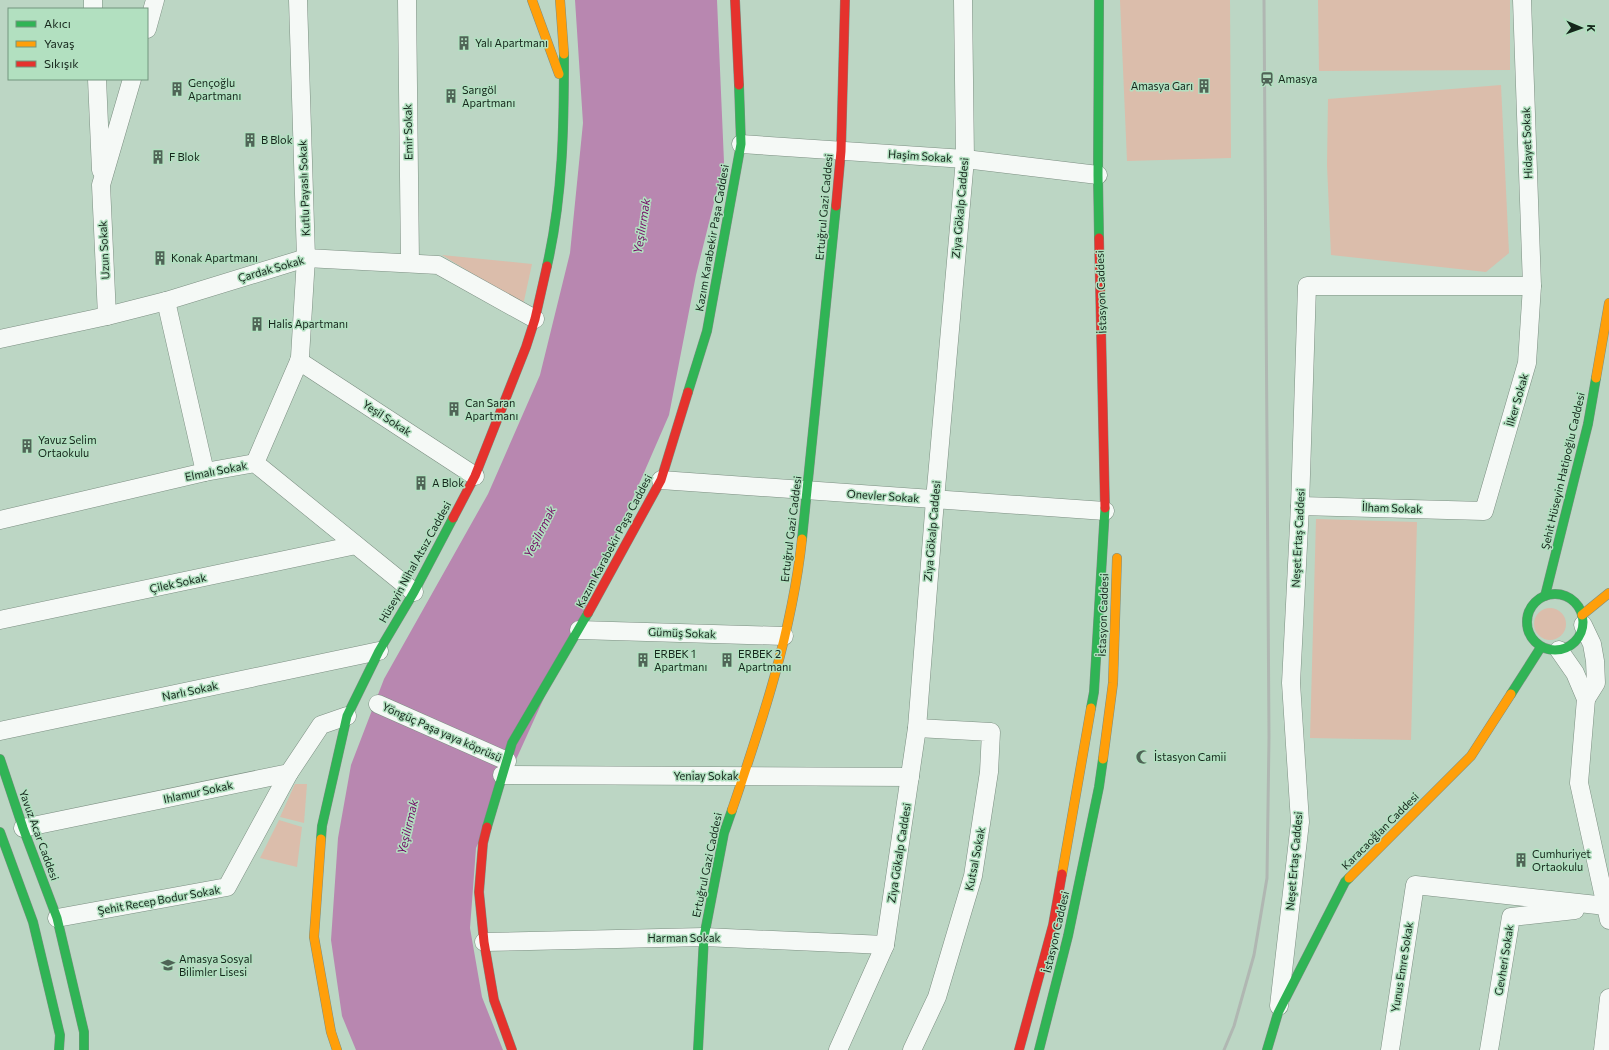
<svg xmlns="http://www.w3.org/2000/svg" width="1609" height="1050" viewBox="0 0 1609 1050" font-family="Commissioner,sans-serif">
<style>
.green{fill:#dbbdab}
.water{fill:#b887b0}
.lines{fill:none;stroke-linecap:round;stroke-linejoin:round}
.street-casing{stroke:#7c8f82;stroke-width:19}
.fast-casing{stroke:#7c8f82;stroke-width:10}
.slow-casing{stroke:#7c8f82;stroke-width:10}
.jam-casing{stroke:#7c8f82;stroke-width:10}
.street{stroke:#f5f9f6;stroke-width:18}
.fast{stroke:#30b455;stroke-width:9}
.slow{stroke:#ff9f0a;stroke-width:9}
.jam{stroke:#e5322d;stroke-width:9}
.rail{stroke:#b0b7b2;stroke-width:3}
.labels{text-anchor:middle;stroke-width:3;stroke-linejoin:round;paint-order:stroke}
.poi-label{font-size:11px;fill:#15261b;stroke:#b2e0c0;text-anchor:start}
.street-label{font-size:11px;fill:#15261b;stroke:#b2e0c0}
.water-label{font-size:12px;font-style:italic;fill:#740a66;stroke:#b2e0c0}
</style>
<rect width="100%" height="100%" fill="#bcd6c4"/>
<g class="green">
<path d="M1120,0H1230L1231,158L1127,161Z"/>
<path d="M1318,0H1510V70L1319,71Z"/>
<path d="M1501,85L1509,253L1486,272L1331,255L1327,165L1328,99Z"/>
<path d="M442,255L532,264L524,301L521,304Z"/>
<path d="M1316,519L1417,522L1411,740L1310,738Z"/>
<circle cx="1550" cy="624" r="16"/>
<path d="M295,784H307L304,823L280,817Z"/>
<path d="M279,820L302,827L297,867L260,858Z"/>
</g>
<path class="water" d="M575,0H717L724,162L696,275L669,415L596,583L476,848L470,928L482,997L503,1050H356L342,1016L331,940L338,838L351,765L384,679L488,494L540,375L570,253L583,123Z"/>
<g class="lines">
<defs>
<g id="street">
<path d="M93,0V9"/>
<path d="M407,0L410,263"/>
<path d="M147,29L155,0"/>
<path d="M97,79L101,170"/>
<path d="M741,144L965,159L1098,175"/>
<path d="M166,301L205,472"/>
<path d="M107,316L101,185L132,79"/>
<path d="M0,339L107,316L166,301L306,258L438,265L535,319"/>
<path d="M299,361L475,476"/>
<path d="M255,463L299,361L300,357L306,258L298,0"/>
<path d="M661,480L1105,511"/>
<path d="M1300,506L1484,511L1527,363L1532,286L1522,0"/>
<path d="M0,520L205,472L255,463L414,592"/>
<path d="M0,620L356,545"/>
<path d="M1583,625L1592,644L1595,661L1596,683L1586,699"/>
<path d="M579,630L784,636"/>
<path d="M1559,650L1575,673L1586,699L1579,783L1609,920"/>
<path d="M378,704L507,761"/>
<path d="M0,731L379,651"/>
<path d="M502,775L910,777"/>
<path d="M23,828L289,773L321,725L347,716"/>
<path d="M57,918L227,887L289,773"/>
<path d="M484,942L704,937L885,945"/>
<path d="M1279,1006L1300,822L1291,683L1300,506L1307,286H1532"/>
<path d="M838,1050L885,945L917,728L935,500L965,159L963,0"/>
<path d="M912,1050L937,997L973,876L989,772L991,732L917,728"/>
<path d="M1390,1050L1415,885L1606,906"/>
<path d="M1489,1050L1511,917L1575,910"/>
<path d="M1603,1050L1609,998"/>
</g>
<g id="fast">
<path d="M1099,0L1098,175L1099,238"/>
<path d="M547,266C563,196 564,125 564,54"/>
<path d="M688,392L707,331L741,144L739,85"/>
<path d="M802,539L836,206"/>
<circle cx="1555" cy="622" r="28"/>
<path d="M1545,596L1588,424L1596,378"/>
<path d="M1511,694L1541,647"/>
<path d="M1091,708L1094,692L1105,508"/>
<path d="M0,759L23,828L57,918L84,1032V1050"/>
<path d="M487,827L512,743L588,613"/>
<path d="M0,832L33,922L60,1035L59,1050"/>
<path d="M321,839L322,826L347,716L379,651L414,592L453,518"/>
<path d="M698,1050L704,937L724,833L732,810"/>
<path d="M1039,1050L1068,936L1099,787L1103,759"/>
<path d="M1267,1050L1278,1013L1345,882L1349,878"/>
</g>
<g id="slow">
<path d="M532,0L559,74"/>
<path d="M560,0L564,54"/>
<path d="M1596,378L1609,303"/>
<path d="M1582,615L1609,593"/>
<path d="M1103,759L1113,683L1117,558"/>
<path d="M732,810C762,722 792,632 802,539"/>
<path d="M321,839L314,937L331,1032L337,1050"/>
<path d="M1062,874L1091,708"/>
<path d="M1349,878L1471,756L1511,694"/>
</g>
<g id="jam">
<path d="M735,0L739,85"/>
<path d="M836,206L841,151L845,0"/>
<path d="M1099,238L1105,508"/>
<path d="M453,518L475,476L526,347L535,319L547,266"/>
<path d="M588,613L661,480L688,392"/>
<path d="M487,827L483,843L479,892L484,942L494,1000L512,1050"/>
<path d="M1019,1050L1053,925L1062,874"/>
</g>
</defs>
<use href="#street" class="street-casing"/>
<use href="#fast" class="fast-casing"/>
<use href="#slow" class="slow-casing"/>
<use href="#jam" class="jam-casing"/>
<use href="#street" class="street"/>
<use href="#fast" class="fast"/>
<use href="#slow" class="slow"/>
<use href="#jam" class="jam"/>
<path class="rail" d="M1224,1050L1234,1026L1254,955L1267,878L1269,737L1264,0"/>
</g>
<defs>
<symbol id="building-bare" viewBox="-9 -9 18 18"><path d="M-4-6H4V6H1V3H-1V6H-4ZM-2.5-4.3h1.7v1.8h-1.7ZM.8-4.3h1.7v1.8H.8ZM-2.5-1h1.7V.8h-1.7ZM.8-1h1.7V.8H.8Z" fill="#4f6456" stroke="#b2e0c0" stroke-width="2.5" paint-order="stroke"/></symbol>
<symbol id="station-bare" viewBox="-9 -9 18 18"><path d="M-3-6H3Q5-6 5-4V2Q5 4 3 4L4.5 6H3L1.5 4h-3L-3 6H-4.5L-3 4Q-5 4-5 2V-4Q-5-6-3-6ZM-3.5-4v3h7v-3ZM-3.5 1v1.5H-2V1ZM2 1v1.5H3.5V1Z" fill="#4f6456" stroke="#b2e0c0" stroke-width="2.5" paint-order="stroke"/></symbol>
<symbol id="mosque-bare" viewBox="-9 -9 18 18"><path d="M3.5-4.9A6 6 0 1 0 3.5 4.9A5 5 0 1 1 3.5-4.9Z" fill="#4f6456" stroke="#b2e0c0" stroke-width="2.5" paint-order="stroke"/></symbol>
<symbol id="school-bare" viewBox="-9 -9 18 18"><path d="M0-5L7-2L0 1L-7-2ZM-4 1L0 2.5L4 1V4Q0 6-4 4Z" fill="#4f6456" stroke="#b2e0c0" stroke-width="2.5" paint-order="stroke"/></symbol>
</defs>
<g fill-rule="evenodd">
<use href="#building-bare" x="454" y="33" width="20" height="20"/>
<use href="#station-bare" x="1257" y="69" width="20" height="20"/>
<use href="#building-bare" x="1194" y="76" width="20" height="20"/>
<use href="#building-bare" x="167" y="79" width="20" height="20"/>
<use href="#building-bare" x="441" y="86" width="20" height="20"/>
<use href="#building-bare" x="240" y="130" width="20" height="20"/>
<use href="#building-bare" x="148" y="147" width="20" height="20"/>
<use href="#building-bare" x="150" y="248" width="20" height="20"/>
<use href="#building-bare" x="247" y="314" width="20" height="20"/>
<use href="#building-bare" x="444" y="399" width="20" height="20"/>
<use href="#building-bare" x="17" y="436" width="20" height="20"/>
<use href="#building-bare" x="411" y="473" width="20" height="20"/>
<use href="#building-bare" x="633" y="650" width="20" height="20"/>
<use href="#building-bare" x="717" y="650" width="20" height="20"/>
<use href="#mosque-bare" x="1133" y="747" width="20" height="20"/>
<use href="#building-bare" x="1511" y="850" width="20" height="20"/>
<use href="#school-bare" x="158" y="955" width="20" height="20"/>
</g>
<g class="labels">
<g class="poi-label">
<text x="475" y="47">Yalı Apartmanı</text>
<text x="1278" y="83">Amasya</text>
<text x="188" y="87">Gençoğlu<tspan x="188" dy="13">Apartmanı</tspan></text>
<text x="1193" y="90" text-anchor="end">Amasya Garı</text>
<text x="462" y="94">Sarıgöl<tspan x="462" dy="13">Apartmanı</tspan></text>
<text x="261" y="144">B Blok</text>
<text x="169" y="161">F Blok</text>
<text x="171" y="262">Konak Apartmanı</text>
<text x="268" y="328">Halis Apartmanı</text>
<text x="465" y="407">Can Saran<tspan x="465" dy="13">Apartmanı</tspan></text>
<text x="38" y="444">Yavuz Selim<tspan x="38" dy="13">Ortaokulu</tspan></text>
<text x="432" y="487">A Blok</text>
<text x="654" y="658">ERBEK 1<tspan x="654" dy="13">Apartmanı</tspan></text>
<text x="738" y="658">ERBEK 2<tspan x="738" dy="13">Apartmanı</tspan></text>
<text x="1154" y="761">İstasyon Camii</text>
<text x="1532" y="858">Cumhuriyet<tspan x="1532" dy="13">Ortaokulu</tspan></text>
<text x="179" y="963">Amasya Sosyal<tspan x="179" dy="13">Bilimler Lisesi</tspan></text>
</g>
<g class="street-label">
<text transform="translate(408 132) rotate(-91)" y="4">Emir Sokak</text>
<text transform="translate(1527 143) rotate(-92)" y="4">Hidayet Sokak</text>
<text transform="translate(920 156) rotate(4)" y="4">Haşim Sokak</text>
<text transform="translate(304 188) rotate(-92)" y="4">Kutlu Payaslı Sokak</text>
<text transform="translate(824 207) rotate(-85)" y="4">Ertuğrul Gazi Caddesi</text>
<text transform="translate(960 208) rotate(-85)" y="4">Ziya Gökalp Caddesi</text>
<text transform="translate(712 238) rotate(-80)" y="4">Kazım Karabekir Paşa Caddesi</text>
<text transform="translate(104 250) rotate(-93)" y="4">Uzun Sokak</text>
<text transform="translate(271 269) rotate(-16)" y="4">Çardak Sokak</text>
<text transform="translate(1101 292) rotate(-92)" y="4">İstasyon Caddesi</text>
<text transform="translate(1517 400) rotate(-74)" y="4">İlker Sokak</text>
<text transform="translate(387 418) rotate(33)" y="4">Yeşil Sokak</text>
<text transform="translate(216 471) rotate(-11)" y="4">Elmalı Sokak</text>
<text transform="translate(1563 471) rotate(-77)" y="4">Şehit Hüseyin Hatipoğlu Caddesi</text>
<text transform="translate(883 496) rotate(4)" y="4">Onevler Sokak</text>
<text transform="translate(1392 508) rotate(2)" y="4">İlham Sokak</text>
<text transform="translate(791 529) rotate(-83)" y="4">Ertuğrul Gazi Caddesi</text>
<text transform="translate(932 531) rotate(-85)" y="4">Ziya Gökalp Caddesi</text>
<text transform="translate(1298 538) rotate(-87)" y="4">Neşet Ertaş Caddesi</text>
<text transform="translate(614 541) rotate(-62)" y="4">Kazım Karabekir Paşa Caddesi</text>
<text transform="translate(415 562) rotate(-61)" y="4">Hüseyin Nihal Atsız Caddesi</text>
<text transform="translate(178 583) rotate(-12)" y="4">Çilek Sokak</text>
<text transform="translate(1103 615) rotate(-88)" y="4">İstasyon Caddesi</text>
<text transform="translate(682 633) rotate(2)" y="4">Gümüş Sokak</text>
<text transform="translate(190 691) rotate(-12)" y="4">Narlı Sokak</text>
<text transform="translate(442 732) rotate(24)" y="4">Yöngüç Paşa yaya köprüsü</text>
<text x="706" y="780">Yeniay Sokak</text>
<text transform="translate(198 792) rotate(-12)" y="4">Ihlamur Sokak</text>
<text transform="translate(1380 831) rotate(-45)" y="4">Karacaoğlan Caddesi</text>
<text transform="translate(39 835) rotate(70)" y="4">Yavuz Acar Caddesi</text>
<text transform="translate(899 853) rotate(-81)" y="4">Ziya Gökalp Caddesi</text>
<text transform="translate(975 859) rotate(-79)" y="4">Kutsal Sokak</text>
<text transform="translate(1294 861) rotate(-85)" y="4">Neşet Ertaş Caddesi</text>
<text transform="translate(707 865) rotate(-78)" y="4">Ertuğrul Gazi Caddesi</text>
<text transform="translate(159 900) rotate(-10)" y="4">Şehit Recep Bodur Sokak</text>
<text transform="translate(1056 932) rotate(-77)" y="4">İstasyon Caddesi</text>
<text x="684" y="942">Harman Sokak</text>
<text transform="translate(1504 960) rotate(-81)" y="4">Gevheri Sokak</text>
<text transform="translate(1402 967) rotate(-81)" y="4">Yunus Emre Sokak</text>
</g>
<g class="water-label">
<text transform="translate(642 226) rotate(-81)" y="4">Yeşilırmak</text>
<text transform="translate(540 532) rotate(-63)" y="4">Yeşilırmak</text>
<text transform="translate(408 827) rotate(-77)" y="4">Yeşilırmak</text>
</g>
</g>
<rect x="8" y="8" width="140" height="72" fill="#b2e0c0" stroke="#73967e"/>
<rect x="16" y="21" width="20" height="6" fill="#30b455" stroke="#73967e"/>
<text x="44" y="28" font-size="12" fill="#15261b">Akıcı</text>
<rect x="16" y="41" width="20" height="6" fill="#ff9f0a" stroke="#73967e"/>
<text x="44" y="48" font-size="12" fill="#15261b">Yavaş</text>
<rect x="16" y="61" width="20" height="6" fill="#e5322d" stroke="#73967e"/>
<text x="44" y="68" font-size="12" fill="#15261b">Sıkışık</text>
<g transform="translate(1581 28) rotate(92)" stroke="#b2e0c0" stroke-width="3" paint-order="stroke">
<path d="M0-3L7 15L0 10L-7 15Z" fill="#15261b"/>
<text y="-6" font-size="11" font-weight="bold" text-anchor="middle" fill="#15261b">K</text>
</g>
</svg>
